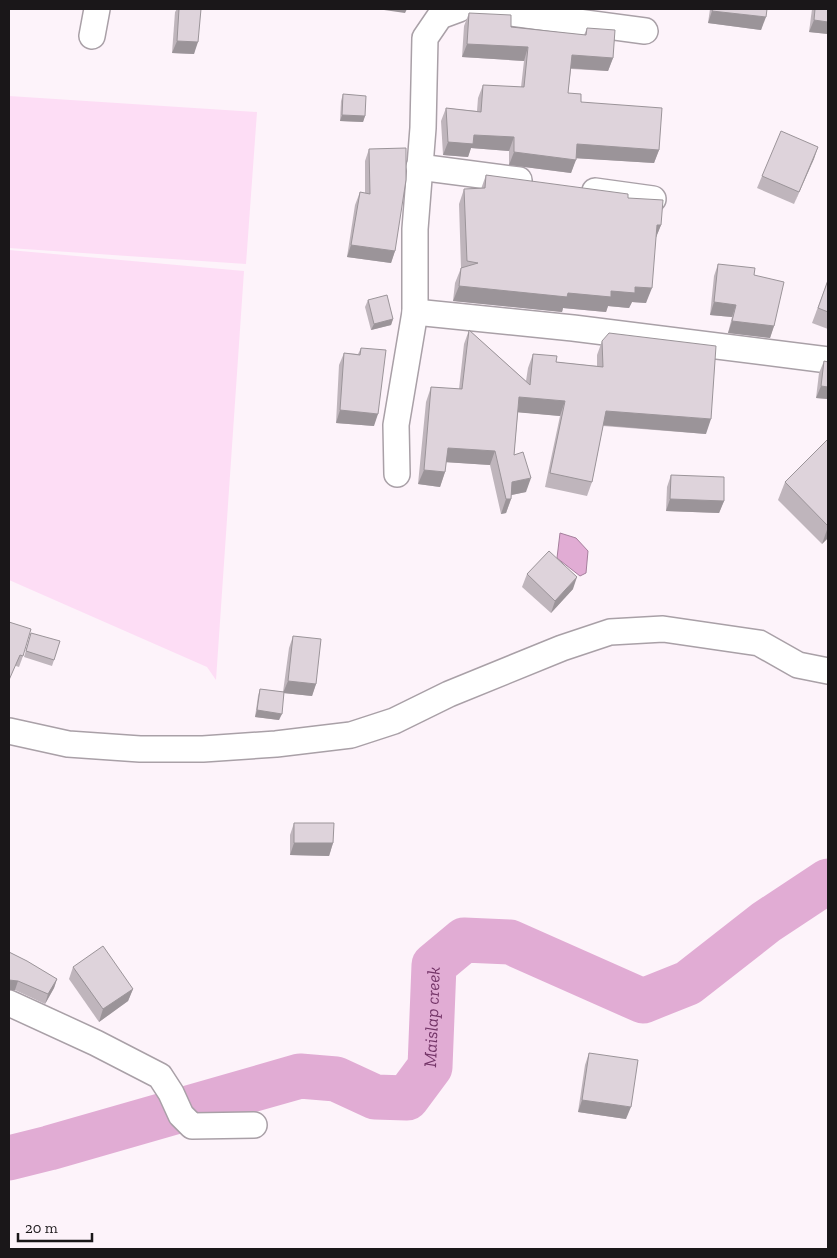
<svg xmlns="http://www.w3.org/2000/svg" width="837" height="1258" viewBox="0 0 837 1258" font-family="'Zilla Slab',serif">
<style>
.green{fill:#fdddf5}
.water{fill:#e1acd4;stroke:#a57f9c}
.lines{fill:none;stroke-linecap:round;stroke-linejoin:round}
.river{stroke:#e1acd4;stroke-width:45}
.street-casing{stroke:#a9a0a7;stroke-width:28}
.street{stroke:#fff;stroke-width:25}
.wall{fill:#bfb5bc}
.shaded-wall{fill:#9b9499}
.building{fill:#ded3db;stroke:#9b9499}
.labels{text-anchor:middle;stroke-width:4;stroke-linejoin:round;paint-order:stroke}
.water-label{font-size:18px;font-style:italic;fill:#743568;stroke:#fdf3fa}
</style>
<rect width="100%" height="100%" fill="#fdf3fa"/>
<g class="green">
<path d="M9,96L257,112L246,264L9,248Z"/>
<path d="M9,250L244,271L216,680L207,667L9,580Z"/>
</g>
<path class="water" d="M560,533L576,538L588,551L586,573L580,576L557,558Z"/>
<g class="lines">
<path class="river" id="s1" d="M9,1158L49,1148L300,1076L336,1079L375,1097L407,1098L430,1067L434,965L464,940L510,942L643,1001L688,983L766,922L828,881"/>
<defs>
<g id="street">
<path d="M480,9L645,31"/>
<path d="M92,36L97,9"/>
<path d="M419,167L519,180"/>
<path d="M595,191L653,199"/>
<path d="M415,312L573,328L828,360"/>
<path d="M397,474L396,425L415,312V229L423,128L425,38L440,16L459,9"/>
<path d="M9,731L68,744L140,749H203L276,744L351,735L394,721L449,694L562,648L610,632L663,629L759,643L798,665L828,671"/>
<path d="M9,1003L96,1043L160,1076L171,1093L181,1115L192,1126L254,1125"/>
</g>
</defs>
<use href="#street" class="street-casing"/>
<use href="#street" class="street"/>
</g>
<g class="wall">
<path d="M177,9H201L194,54L172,53L175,12Z"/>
<path d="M710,9H767L761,30L708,23Z"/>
<path d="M812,9H828V34L809,32Z"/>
<path d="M469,13L511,27L584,35L587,28L613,58L608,71L571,69L568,93L581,102L659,150L654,163L576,158L571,173L509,165V151L471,148L468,157L443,155L441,121L446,108L477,111L478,98L483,85L521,87L524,61L462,57L464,26Z"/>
<path d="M343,94L365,116L363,122L340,121L341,101Z"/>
<path d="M818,147L794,204L757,188L762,176Z"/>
<path d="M369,149L395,251L391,263L347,257L355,205L360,192L365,193V161Z"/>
<path d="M486,175L628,198L661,225L656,237L646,303L632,302L629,308L608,306L606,312L563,308L562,312L453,301L455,283L461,268L459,204L464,189H481Z"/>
<path d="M718,264L754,275L774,326L770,338L728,333L732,317L710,315L714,276Z"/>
<path d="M828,280V329L812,323Z"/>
<path d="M368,300L393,319L391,325L371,330L365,307Z"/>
<path d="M469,330L526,381L528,368L533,354L556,362L597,366V355L602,341L706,434L603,426L592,482L587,496L545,487L560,416L518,412L514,455L526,492L511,495V499L506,513L501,514L490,465L446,462L445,472L440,487L418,484L426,402L431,387L459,389L464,344Z"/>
<path d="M361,348L374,426L336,423L339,365L344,353L358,354Z"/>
<path d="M824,361L828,362V399L816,398L819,373Z"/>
<path d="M828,439V538L822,544L778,500L785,482Z"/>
<path d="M671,475L724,501L719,513L666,511L667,487Z"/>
<path d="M527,574L573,589L551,613L522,587Z"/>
<path d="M9,622L23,656L19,667L16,666Z"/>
<path d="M31,633L54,660L52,666L24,657Z"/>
<path d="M293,636L316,684L312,696L284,693L279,720L255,717L258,696L260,689L283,692L289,648Z"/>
<path d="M294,823L333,843L329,856L290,855V835Z"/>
<path d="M9,952L57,979L54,988L45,1004L15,990H9Z"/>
<path d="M73,967L133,989L128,1001L99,1022L69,979Z"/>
<path d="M589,1053L626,1119L578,1112L585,1065Z"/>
</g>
<g class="shaded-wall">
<path d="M377,9H407L405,13Z"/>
<path d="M712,11L766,17L761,30L708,23Z"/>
<path d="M814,20L828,22V34L809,32Z"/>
<path d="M177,41L198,42L194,54L172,53Z"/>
<path d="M467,44L528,47L524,61L462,57Z"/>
<path d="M572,55L613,58L608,71L568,68Z"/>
<path d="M342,115L365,116L363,122L340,121Z"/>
<path d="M474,135L514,137L509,151L471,148L468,157L443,155L448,142Z"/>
<path d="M577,144L659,150L654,163L572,158Z"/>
<path d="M818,147L814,159L794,204L799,192Z"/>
<path d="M514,152L576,160L571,173L509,165Z"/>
<path d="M657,225H661L655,240Z"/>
<path d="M351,245L395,251L391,263L347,257Z"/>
<path d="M459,286L568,293L611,291L635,287L652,288L646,303L632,302L629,308L608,306L606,312L563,308L562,312L453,301Z"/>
<path d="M714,302L736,305L732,317L710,315Z"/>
<path d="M393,319L391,325L371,330L374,324Z"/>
<path d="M732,321L774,326L770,338L728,333Z"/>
<path d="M821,386L828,387V399L816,398Z"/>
<path d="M519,397L565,401L560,416L514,412Z"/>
<path d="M340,410L378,414L374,426L336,423Z"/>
<path d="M606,411L711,419L706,434L601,425Z"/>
<path d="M448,448L495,451L490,465L443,462Z"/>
<path d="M424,470L445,472L440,487L418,484Z"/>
<path d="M531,478L526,492L507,496L512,482Z"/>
<path d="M506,499H511L506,513L501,514Z"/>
<path d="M670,499L724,501L719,513L666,511Z"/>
<path d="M828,527V538L822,544Z"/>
<path d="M577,577L573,589L551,613L555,601Z"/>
<path d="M288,681L316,684L312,696L283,693Z"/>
<path d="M257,710L282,714L279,720L255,717Z"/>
<path d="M294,843H333L329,856L290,855Z"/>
<path d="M57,979L54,988L45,1004L48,994Z"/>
<path d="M9,980L18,981L15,990H9Z"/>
<path d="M133,989L128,1001L99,1022L103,1009Z"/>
<path d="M582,1100L631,1107L626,1119L578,1112Z"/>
</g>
<g class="building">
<path d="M179,9H201L198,42L177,41Z"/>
<path d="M713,9H767L766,17L712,11Z"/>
<path d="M815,9H828V22L814,20Z"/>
<path d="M469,13L511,15V27L586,35L587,28L615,30L613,58L572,55L568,93L581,94V102L662,108L659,150L577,144L576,160L514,152V137L474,135L473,144L448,142L446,108L481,112L483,85L524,87L528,47L467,44Z"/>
<path d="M343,94L366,96L365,116L342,115Z"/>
<path d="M781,131L818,147L799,192L762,176Z"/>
<path d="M406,148V180L395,251L351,245L360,192L370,194L369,149Z"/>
<path d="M486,175L628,194V198L663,200L661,225H657L652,288L635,287V293L611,291V297L568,293L567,297L459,286L461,268L478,263L467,261L464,189L485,188Z"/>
<path d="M718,264L755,268L754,275L784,282L774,326L732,321L736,305L714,302Z"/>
<path d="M828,280V312L818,308Z"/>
<path d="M387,295L393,319L374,324L368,300Z"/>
<path d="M469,330L530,385L533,354L557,356L556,362L603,367L602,341L609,333L716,346L711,419L606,411L592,482L550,473L565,401L519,397L514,455L523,452L531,478L512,482L511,499H506L495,451L448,448L445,472L424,470L431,387L462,389Z"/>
<path d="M361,348L386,350L378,414L340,410L344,353L360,355Z"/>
<path d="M824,361L828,362V387L821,386Z"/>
<path d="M828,439V526L785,482Z"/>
<path d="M671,475L724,477V501L670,499Z"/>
<path d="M549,551L577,577L555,601L527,574Z"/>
<path d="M9,622L31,629L23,656L20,655L9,680Z"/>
<path d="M31,633L60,641L54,660L26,651Z"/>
<path d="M293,636L321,639L316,684L288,681Z"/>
<path d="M260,689L284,692L282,714L257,710Z"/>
<path d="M294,823H334L333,843H294Z"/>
<path d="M103,946L133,989L103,1009L73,967Z"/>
<path d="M9,952L27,961L57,979L48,994L18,981L9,980Z"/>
<path d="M589,1053L638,1060L631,1107L582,1100Z"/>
</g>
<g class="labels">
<g class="water-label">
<text dy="6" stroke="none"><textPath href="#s1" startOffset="502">Maislap creek</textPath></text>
</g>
</g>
<rect width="837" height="1258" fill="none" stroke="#1a1719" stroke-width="20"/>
<path d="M18 1233v8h74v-8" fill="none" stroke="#1a1719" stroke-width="2.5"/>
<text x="25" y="1233" font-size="15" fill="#1a1719" stroke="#fdf3fa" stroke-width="4" paint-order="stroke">20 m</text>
</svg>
